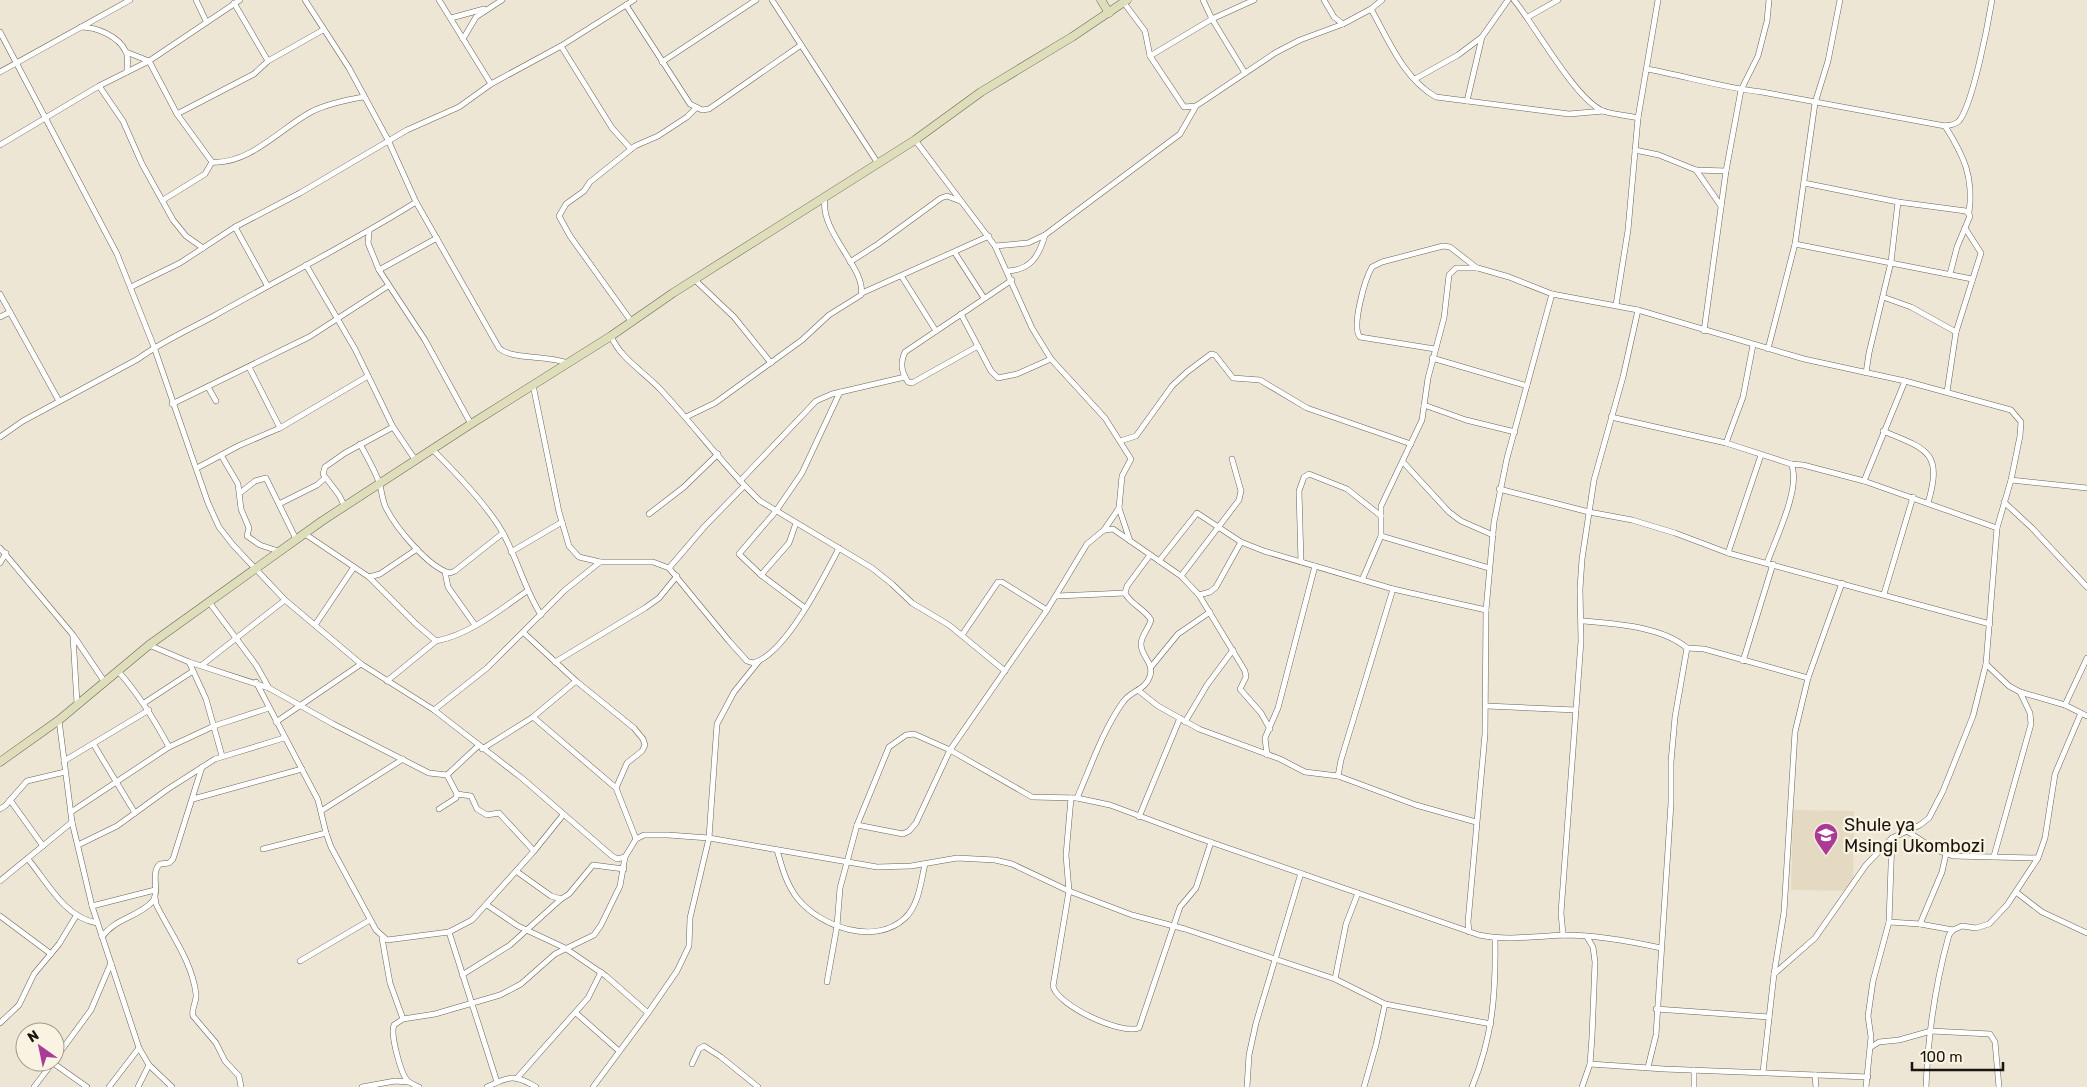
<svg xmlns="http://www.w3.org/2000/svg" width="2087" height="1087" viewBox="0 0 2087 1087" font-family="Rubik,sans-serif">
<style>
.built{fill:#e4dac2}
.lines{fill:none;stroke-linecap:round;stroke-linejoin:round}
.street-casing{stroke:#6a6456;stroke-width:6}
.secondary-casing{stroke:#6a6456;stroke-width:9}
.street{stroke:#fff;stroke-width:5}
.secondary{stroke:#dedebb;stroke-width:8}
.labels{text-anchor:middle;stroke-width:4.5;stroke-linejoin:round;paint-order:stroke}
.poi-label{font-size:18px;fill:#191611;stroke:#faf3e2;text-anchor:start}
</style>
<rect width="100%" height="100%" fill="#ede6d5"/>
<path class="built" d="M1793,810L1854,811L1853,891L1791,890Z"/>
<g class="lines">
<defs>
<g id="street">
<path d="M196,0L206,21"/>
<path d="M305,0L349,68L388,140L416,202L499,348C511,360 549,355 567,363"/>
<path d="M439,0L491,84"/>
<path d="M772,0L877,162"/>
<path d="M1203,0L1212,19L1245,73"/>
<path d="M1324,0L1334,17L1343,24L1371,9L1382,0"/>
<path d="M1514,0C1536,27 1575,99 1603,111C1614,115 1627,115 1638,118"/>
<path d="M234,3L268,61"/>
<path d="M1124,3L1145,31L1150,56L1184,107L1196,106L1275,53L1300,40L1343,24"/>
<path d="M626,5L690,104L702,110L709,109L801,45"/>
<path d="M1371,9C1389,41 1404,79 1436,97L1569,114L1604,111"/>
<path d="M1528,17L1558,0"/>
<path d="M451,18L484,9"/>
<path d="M81,27C96,27 119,36 126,52C129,58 127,66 127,72"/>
<path d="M0,32L117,254L154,347L208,503L219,527L233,545L285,600L361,664L434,710L523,779L612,856L617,859L625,857L636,839L644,835H668L709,838L877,867L911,866L957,858L995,860L1012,864L1069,891L1132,915L1185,929L1335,979L1385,1004L1491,1024"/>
<path d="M463,39L476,17L502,0"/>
<path d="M561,46L612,128L631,149"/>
<path d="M126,52L149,61L177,114L212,162C249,165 281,128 311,112C326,104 346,100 363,97"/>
<path d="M1150,56L1212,19L1254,0"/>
<path d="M662,62L756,0"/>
<path d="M1647,69C1685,76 1724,88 1762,92L1945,126C1950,125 1955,125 1959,121C1973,104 1988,24 1992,0"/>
<path d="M0,72L130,0"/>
<path d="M1415,79L1458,55L1482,37L1508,0"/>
<path d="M99,86L123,121L142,164L173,220L186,236L203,248"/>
<path d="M1467,101L1482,37"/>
<path d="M177,114L254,74L268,61L323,30"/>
<path d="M1945,126C1964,156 1974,177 1969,213"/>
<path d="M915,140L995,246L1032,328L1051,359L1105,418L1131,459L1122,476L1119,508L1104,530"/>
<path d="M0,145L99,86L149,61L240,0"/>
<path d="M1635,150L1659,155L1696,170L1726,171"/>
<path d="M1696,170L1721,206"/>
<path d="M1804,183L1898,202L1966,211L1970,216L1957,247L1950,274"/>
<path d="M163,200L205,174L212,162"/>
<path d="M235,227L267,285"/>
<path d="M369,232L368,243L379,270L425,340L471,424"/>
<path d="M1795,244L1972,279"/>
<path d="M995,246L1028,243L1045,235L1180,134L1196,106"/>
<path d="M955,253L984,298"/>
<path d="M850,262L878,244L941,198L947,196L960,201"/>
<path d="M306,265L355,349L393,427L416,461"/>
<path d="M379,270L437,238"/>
<path d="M1007,271C1031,270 1039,256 1045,235"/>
<path d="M902,277L936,331"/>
<path d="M695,280L734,317L771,363"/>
<path d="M131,287L180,263L235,227L300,193L407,130L459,107L491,84L561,46L634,0"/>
<path d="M862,293L989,236"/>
<path d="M0,294L59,401"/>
<path d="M1883,297L1911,307L1956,332"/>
<path d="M1616,305L1628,230L1638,118L1658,0"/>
<path d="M961,314L991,371L998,378L1017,374L1051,359"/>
<path d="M0,317L10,312"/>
<path d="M631,321L570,236L559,216L566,204L584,191L590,182L635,146L658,136L687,117L695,109"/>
<path d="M1704,331L1726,171L1741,90L1758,56L1767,21L1769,0"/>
<path d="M611,336C620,358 644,372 660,389C694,425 724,467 760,501L872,568L892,584L912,603L949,625L1005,671"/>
<path d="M978,346L912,383L908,382C901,371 900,363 905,352L1012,280"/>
<path d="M1435,349L1360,337C1351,327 1365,279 1372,267L1382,262L1443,246L1450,247L1477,268"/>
<path d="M1768,349L1795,244L1815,103L1828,61L1840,0"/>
<path d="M1432,358L1527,386"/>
<path d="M249,367L280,428"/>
<path d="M1866,373L1869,353L1891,262L1898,202"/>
<path d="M533,385L559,512L569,546L579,557L600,562"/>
<path d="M208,387L216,401"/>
<path d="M1947,392L1956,332L1981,253L1965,228"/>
<path d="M172,404L309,337L388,286"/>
<path d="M1424,405L1466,420L1515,432"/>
<path d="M686,417L715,403L802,340L829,315L861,295C867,269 819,232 825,198"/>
<path d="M1611,417L1726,443L1791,464C1802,486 1775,540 1767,563"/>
<path d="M1883,431C1927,449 1943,452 1928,503"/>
<path d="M0,437L23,421L138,359C161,342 188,330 214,316C281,278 351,243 416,202"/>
<path d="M1120,441L1136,436L1172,386L1187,372L1211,354L1215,355L1233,378L1260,380L1307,408L1411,444"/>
<path d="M1726,443L1743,397L1753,345"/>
<path d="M360,444C367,457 374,469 379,482C382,491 382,500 386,508C396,528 429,568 450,573L455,571L503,533"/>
<path d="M433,450C453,470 491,510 504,535C518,561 525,590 541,615"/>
<path d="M221,455L238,484L241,509L249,528L247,536L260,545L278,551"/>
<path d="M1403,462L1449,512L1461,521L1493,535"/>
<path d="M1791,464L1803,465L1864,481L1997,528"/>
<path d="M197,468L238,446L280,428L368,376"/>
<path d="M2011,480L2087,488"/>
<path d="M740,481L816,401L832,394L905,377"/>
<path d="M1864,481L1905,381"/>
<path d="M1499,489L1589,512L1632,520L1675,533L1728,553L1990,624"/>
<path d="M240,493L255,481L266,478L296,539"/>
<path d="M2004,502L2032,528L2087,587"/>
<path d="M279,504L317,485L325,478"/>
<path d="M345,507L339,495L323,474L325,467L345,453L393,427"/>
<path d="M1119,508L1130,541"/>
<path d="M649,514L684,487L718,454"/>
<path d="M305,534L369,577L416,624L436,641C469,635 500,610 527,591"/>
<path d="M1381,536L1489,568"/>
<path d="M0,548L73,635L104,681"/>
<path d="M511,552L562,522"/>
<path d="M1728,553L1761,455"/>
<path d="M1159,561L1197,513L1241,542L1264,551L1393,589L1486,610"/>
<path d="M1301,562L1299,491L1304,477L1309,474L1347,489L1381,516"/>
<path d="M0,563L6,553"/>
<path d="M669,568L705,526L744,486"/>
<path d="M445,572L448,587L475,625"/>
<path d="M761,575L789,543L796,523"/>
<path d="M1181,576L1239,500L1241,491L1232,459"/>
<path d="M369,577L380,574L417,549"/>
<path d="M1362,580L1381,536V506L1422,420L1428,378L1444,318L1449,275L1456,268H1478L1509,277L1552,294L1638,310L1804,359L1905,381L2011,410L2021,422L2020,436L2011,480L1997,528L1986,664L1973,716L1943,791L1929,818L1920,825L1892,838L1866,865L1815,938L1774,974"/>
<path d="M1884,594L1913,497"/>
<path d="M1199,595L1210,592L1216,587L1241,542"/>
<path d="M1057,596L1125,593"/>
<path d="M209,602L256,665L269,688"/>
<path d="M805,608L761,575L739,554L776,511L802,473L840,392"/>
<path d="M1583,621C1615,624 1661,626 1687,648L1675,717L1671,762V803L1656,1035L1648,1067"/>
<path d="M315,625L354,567"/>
<path d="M524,633L576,681L634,728L643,739L645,745L642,751L627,763L616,788"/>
<path d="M962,635L998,582H1002L1047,610"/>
<path d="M73,636L77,703"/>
<path d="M149,645L189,662L269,688L333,724L429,773L447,775L478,746"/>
<path d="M1687,648L1704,649L1808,678"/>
<path d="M1743,661L1773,564"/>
<path d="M189,662L206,699L222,756"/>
<path d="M555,662L645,608L659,598L677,576"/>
<path d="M1986,664L2009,686L2020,692L2065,705L2087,716"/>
<path d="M202,665L285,600"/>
<path d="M1151,667L1178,634L1210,612"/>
<path d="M117,670C139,694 154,719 169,747"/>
<path d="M387,681L436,641"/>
<path d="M256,682L318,800L326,833L331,847L376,930L387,940L449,932L472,920L534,851L563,815"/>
<path d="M1139,691L1158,706L1199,729L1280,759L1305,772L1338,776L1416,805L1476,822"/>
<path d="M144,703L193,671"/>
<path d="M2065,705L2087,658"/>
<path d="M1487,706L1576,710"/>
<path d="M434,710L487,668L565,590L600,562H653L669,568L729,641L747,661L753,663C785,655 824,577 839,548"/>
<path d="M533,717L616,788L636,839"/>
<path d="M59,720L72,822L92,906L139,1048L149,1065L172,1087"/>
<path d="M276,722L361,664"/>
<path d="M1185,722L1207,685L1233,650"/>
<path d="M94,745L135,813"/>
<path d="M482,749L533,717L576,681"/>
<path d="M1267,755L1265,738L1278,708L1315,566"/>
<path d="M64,761L149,710"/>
<path d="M1338,776L1341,760L1393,589"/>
<path d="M457,794L471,796L477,809L487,815L499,813L534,851"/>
<path d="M1071,798L1066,855L1069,891L1053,986C1057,1005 1120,1035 1139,1028L1180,907L1196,888L1211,842"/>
<path d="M1077,798C1091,766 1103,730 1123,702C1131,690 1145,691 1150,676C1154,662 1141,657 1141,644C1141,636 1149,628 1151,620C1145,609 1130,604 1125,593L1127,586L1150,555"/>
<path d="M193,799L302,769"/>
<path d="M10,800L43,846"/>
<path d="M0,809L5,806L27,781L65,772"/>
<path d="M439,809L456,798L457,794L447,775"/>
<path d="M321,811L403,759"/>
<path d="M71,812L169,747L214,726L269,708"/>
<path d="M1139,817L1180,718"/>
<path d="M857,825L903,834L909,831L916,823L950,750L1047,610L1087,544L1104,530L1113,529L1181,576L1199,595L1245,671L1246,677L1240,689L1261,713L1270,729"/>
<path d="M1907,831L1936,850L1953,856L2038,858"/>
<path d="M78,845L117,826L168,789L215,759L284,738"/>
<path d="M263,849L326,833"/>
<path d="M777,850C782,867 786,884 798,899C821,927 875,946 905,918C919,905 921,881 925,864"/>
<path d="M1994,856L2031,724L2030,713L2020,692"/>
<path d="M28,859C48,883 64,917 97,923"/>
<path d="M516,871L551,896L561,899L569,894L593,865L624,869"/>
<path d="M0,881L72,822"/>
<path d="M2016,892L2042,912L2087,933"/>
<path d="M155,897L156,904C170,933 192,961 196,994C197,1002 191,1008 193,1016L216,1043L225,1061L239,1076L241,1087"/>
<path d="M487,905L518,926L565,948L606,976L648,1013"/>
<path d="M92,906L155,890"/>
<path d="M0,916L51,954"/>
<path d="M1889,922L1920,924L1953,930"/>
<path d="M1920,924L1942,872L1946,854"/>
<path d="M449,932L497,1082"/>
<path d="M1469,932L1468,922L1485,734L1486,610L1494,522L1507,458L1552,294"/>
<path d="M1563,935L1561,913L1581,641L1580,589L1582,559L1594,480L1623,377L1638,310"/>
<path d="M102,937C115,918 139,917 153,901C160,891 150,872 160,864L169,863L173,859L202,767"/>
<path d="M382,938L390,983L403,1019"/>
<path d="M300,961L370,920"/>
<path d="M462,975L510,945L561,899"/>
<path d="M1335,979L1346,924L1358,893"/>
<path d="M827,982L837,926L840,888L857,825L889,747L906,735L914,734L950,750L1032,797L1077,798L1110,805L1196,837L1479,935C1508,941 1535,936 1564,935C1597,935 1629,941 1661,948"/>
<path d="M1656,1009L1769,1017"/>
<path d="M576,1013L619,1051"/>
<path d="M0,1023L19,1005L34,974L59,944L76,916"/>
<path d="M1871,1047L1879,1042L1899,1040L1931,1031L1990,1034L1995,1042L1999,1087"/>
<path d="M55,1059L91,1010L111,963"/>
<path d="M53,1063L87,1087"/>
<path d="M692,1064L699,1049L704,1046L721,1057L758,1087"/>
<path d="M1590,1064L1664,1069L1868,1077"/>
<path d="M1694,1070V1087"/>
<path d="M1763,1072L1774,974L1784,912L1795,732L1808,678L1842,583"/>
<path d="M1815,1075L1816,1087"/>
<path d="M518,1077L588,998L601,972"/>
<path d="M34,1087L53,1062"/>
<path d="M109,1087L139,1048"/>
<path d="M138,1087L149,1065"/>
<path d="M362,1087L395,1081L408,1082"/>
<path d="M419,1087C415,1085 411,1084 408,1081C401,1075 390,1034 394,1025L403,1019L435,1014L500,995L521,984L555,954L594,935L601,925L620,886L625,857"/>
<path d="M487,1087C509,1076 515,1074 536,1087"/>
<path d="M593,1087L648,1013L677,971L689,946L690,918L709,838L717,724L734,692L759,661"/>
<path d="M1247,1087L1249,1055L1256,1023L1301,873"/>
<path d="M1364,1087L1376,1045L1385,1004"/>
<path d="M1472,1087C1493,1036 1496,993 1495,938"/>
<path d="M1582,1087L1590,1064L1592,1037L1595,962L1593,947L1587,937"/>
<path d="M1866,1087L1871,1037L1868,1016L1873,981L1889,922L1892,838"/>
<path d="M1926,1087C1928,1035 1935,985 1949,935L1953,930L1962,926L1976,928L1989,924L2007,905L2038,858L2045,838L2055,774L2081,713"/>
</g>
<g id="secondary">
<path d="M1101,0L1109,13"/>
<path d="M0,762L59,720L149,645L322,521L471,424L611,336L673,293L915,140L981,92L1072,37L1127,0"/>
</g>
</defs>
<use href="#street" class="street-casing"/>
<use href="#secondary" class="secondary-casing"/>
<use href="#street" class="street"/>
<use href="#secondary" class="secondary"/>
</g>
<defs>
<symbol id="school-pin" viewBox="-11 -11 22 30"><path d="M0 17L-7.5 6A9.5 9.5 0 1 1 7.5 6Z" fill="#ab3995" stroke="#faf3e2"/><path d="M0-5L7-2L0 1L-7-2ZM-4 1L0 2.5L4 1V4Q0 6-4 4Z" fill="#fff"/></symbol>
</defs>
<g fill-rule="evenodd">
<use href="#school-pin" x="1812" y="821" width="28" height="38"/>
</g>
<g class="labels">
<g class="poi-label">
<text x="1844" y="831">Shule ya<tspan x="1844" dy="21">Msingi Ukombozi</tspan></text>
</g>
</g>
<g transform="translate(40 1047) rotate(327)"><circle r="24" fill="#faf3e2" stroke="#a09b8e"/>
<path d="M0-4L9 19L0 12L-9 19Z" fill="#ab3995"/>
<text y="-8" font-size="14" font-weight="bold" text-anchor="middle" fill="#191611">N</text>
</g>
<path d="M1912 1062v8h91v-8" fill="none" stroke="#191611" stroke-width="2.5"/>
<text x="1920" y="1062" font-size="15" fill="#191611" stroke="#faf3e2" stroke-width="4" paint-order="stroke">100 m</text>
</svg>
